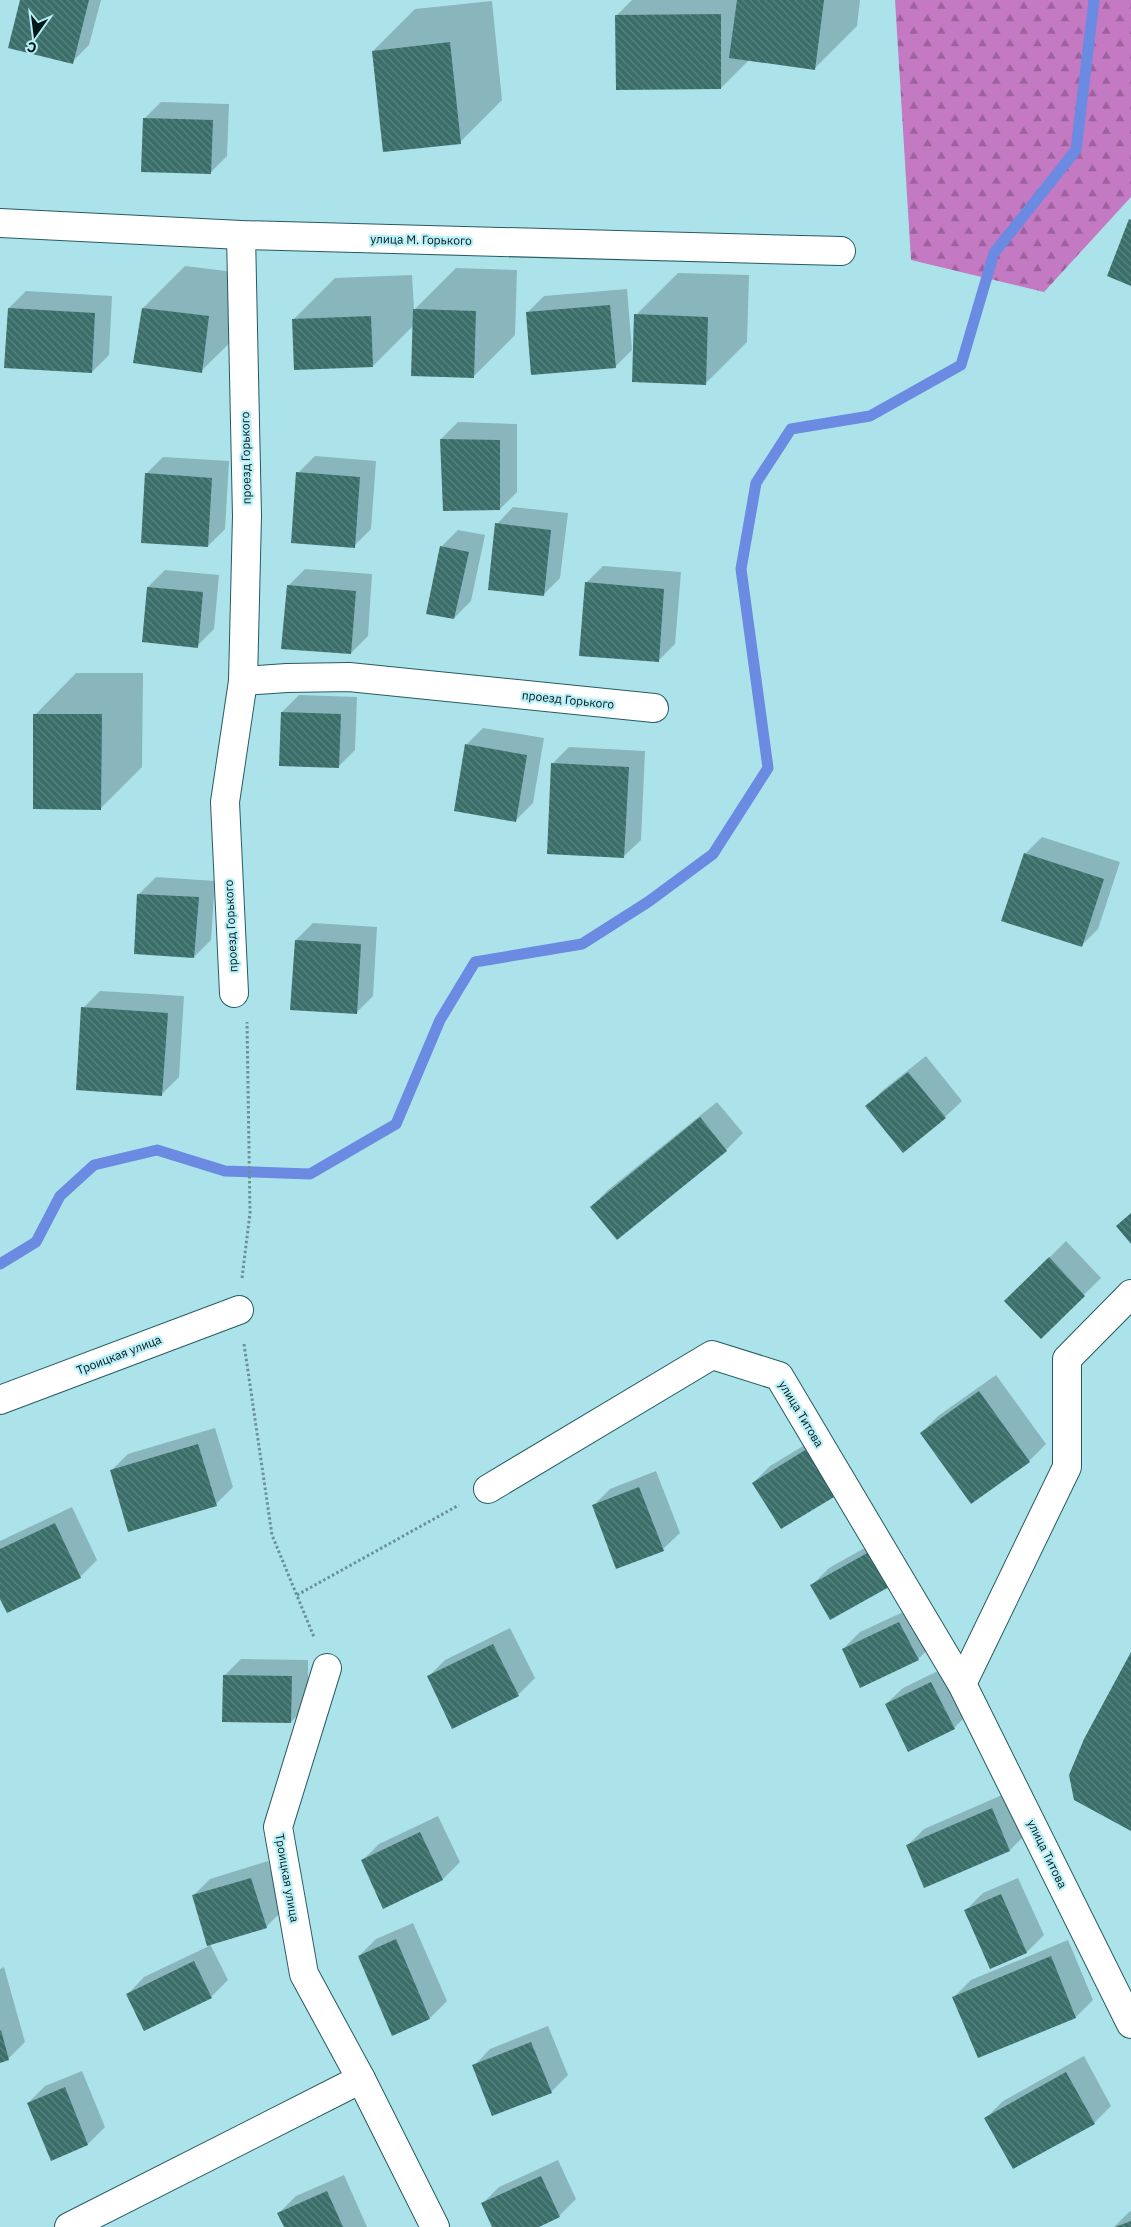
<svg xmlns="http://www.w3.org/2000/svg" width="1131" height="2227" viewBox="0 0 1131 2227" font-family="'IBM Plex Sans',sans-serif">
<style>
.forest{fill:url(#forest-firs)}
.shadow{fill:#0003}
.lines{fill:none;stroke-linecap:round;stroke-linejoin:round}
.stream{stroke:#6b8ae1;stroke-width:11}
.building{fill:url(#building-back-hatch)}
.street-casing{stroke:#265b62;stroke-width:30}
.path{stroke:#699298;stroke-width:3;stroke-dasharray:2.5 2.5;stroke-linecap:butt}
.street{stroke:#fff;stroke-width:28}
.labels{text-anchor:middle;stroke-width:4.5;stroke-linejoin:round;paint-order:stroke}
.street-label{font-size:12px;fill:#03181b;stroke:#b9f0f8}
</style>
<defs>
<pattern id="forest-firs" width="22" height="20" patternUnits="userSpaceOnUse" patternTransform="scale(1.25)"><rect width="22" height="20" fill="#c479c3"/><path d="M5 1l3.5 6h-7zM16 11l3.5 6h-7z" fill="#9d629e"/></pattern>
<pattern id="building-back-hatch" width="6" height="6" patternUnits="userSpaceOnUse" patternTransform="scale(1.25)"><rect width="6" height="6" fill="#3a6e69"/><path d="M-1 5l2 2M0 0l6 6M5-1l2 2" fill="none" stroke="#5e8582"/></pattern>
</defs>
<rect width="100%" height="100%" fill="#ace3eb"/>
<path class="forest" d="M895,0H1131V197L1044,292L911,260Z"/>
<g class="shadow">
<path d="M22,0H101L89,45L72,62Z"/>
<path d="M632,0H860L857,26L815,68L749,60L721,88L617,15Z"/>
<path d="M492,1L502,100L460,142L373,51L415,9Z"/>
<path d="M161,102L229,104L227,156L210,173L144,119Z"/>
<path d="M185,266L250,274L243,330L201,371L143,308Z"/>
<path d="M456,268L517,270L515,335L473,377L414,325L373,366L293,320L335,278L412,275L414,310Z"/>
<path d="M678,273L749,275L747,342L705,384L636,315Z"/>
<path d="M627,289L632,350L615,367L527,313L544,296Z"/>
<path d="M26,291L112,296L109,355L92,372L9,308Z"/>
<path d="M458,422L517,424V492L500,509L441,439Z"/>
<path d="M315,456L376,461L371,529L354,546L298,473Z"/>
<path d="M163,457L229,461L225,529L208,546L146,474Z"/>
<path d="M513,507L568,513L560,578L543,595L497,524Z"/>
<path d="M458,530L485,535L471,601L454,618L441,547Z"/>
<path d="M603,566L681,572L675,644L658,661L586,583Z"/>
<path d="M305,569L372,574L368,636L351,653L288,586Z"/>
<path d="M165,570L219,575L214,629L197,646L148,587Z"/>
<path d="M76,673H143L142,767L101,808L35,715Z"/>
<path d="M299,695L357,697L355,750L338,767L282,712Z"/>
<path d="M483,728L544,738L533,803L516,820L466,745Z"/>
<path d="M569,747L645,751L641,840L624,856L552,764Z"/>
<path d="M1042,837L1120,862L1098,929L1081,946L1025,854Z"/>
<path d="M156,877L215,881L211,940L194,957L135,953L139,894Z"/>
<path d="M313,923L377,927L373,996L356,1013L296,940Z"/>
<path d="M100,991L184,996L179,1077L162,1094L83,1008Z"/>
<path d="M926,1056L962,1101L945,1117L866,1107L883,1090Z"/>
<path d="M717,1102L743,1133L726,1150L591,1207L608,1190Z"/>
<path d="M1066,1241L1101,1278L1041,1337L1006,1301Z"/>
<path d="M996,1375L1046,1444L1029,1461L921,1433L938,1416Z"/>
<path d="M215,1428L233,1487L216,1504L111,1471L128,1454Z"/>
<path d="M828,1431L855,1476L838,1493L753,1483L770,1466Z"/>
<path d="M656,1471L680,1533L663,1549L593,1506L610,1489Z"/>
<path d="M72,1507L97,1560L80,1577L0,1596V1541Z"/>
<path d="M886,1536L888,1586L812,1585L829,1568Z"/>
<path d="M916,1606L935,1643L918,1659L843,1649L860,1632Z"/>
<path d="M510,1628L535,1678L518,1695L428,1677L445,1660Z"/>
<path d="M241,1659L308,1660V1705L291,1722L224,1676Z"/>
<path d="M948,1666L971,1711L954,1728L886,1704L903,1688Z"/>
<path d="M1009,1792L1027,1833L1010,1850L925,1886L907,1846L924,1829Z"/>
<path d="M438,1816L460,1862L443,1879L384,1907L362,1861L379,1844Z"/>
<path d="M268,1861L283,1910L266,1927L210,1944L228,1980L211,1997L128,1994L144,1977L209,1946L193,1896L210,1879Z"/>
<path d="M1018,1878L1044,1935L1027,1952L991,1967L966,1910L983,1893Z"/>
<path d="M413,1923L447,2001L430,2018L359,1956L376,1939Z"/>
<path d="M1068,1940L1093,2000L1076,2017L979,2056L954,1997L971,1980Z"/>
<path d="M4,1967L25,2042L8,2059L0,2061V1969Z"/>
<path d="M548,2026L568,2075L551,2092L474,2066L490,2049Z"/>
<path d="M1084,2056L1111,2106L1094,2123L986,2118L1003,2101Z"/>
<path d="M82,2071L105,2127L88,2144L51,2159L28,2103L45,2086Z"/>
<path d="M558,2160L576,2199L559,2216L536,2227H493L482,2204L499,2187Z"/>
<path d="M344,2175L367,2227H285L279,2213L296,2196Z"/>
<path d="M1131,2211V2227H1114L1129,2212Z"/>
</g>
<g class="lines">
<path class="stream" d="M0,1264L36,1242L60,1196L94,1165L157,1150L225,1171L310,1174L396,1124L440,1020L475,962L582,944L648,902L713,854L768,768L741,569L756,483L791,429L870,416L961,365L994,253L1076,150L1094,0"/>
</g>
<g class="building">
<path d="M20,0H89L73,64L8,48Z"/>
<path d="M737,0H824L815,70L729,58Z"/>
<path d="M721,14V89L616,90L615,15Z"/>
<path d="M450,42L461,144L383,152L372,51Z"/>
<path d="M143,118L213,120L211,174L141,172Z"/>
<path d="M1129,219L1131,220V286L1107,276Z"/>
<path d="M610,305L616,368L531,375L526,312Z"/>
<path d="M8,308L95,313L92,373L4,368Z"/>
<path d="M142,308L209,316L202,373L133,363Z"/>
<path d="M413,309L476,311L474,378L411,376Z"/>
<path d="M634,314L708,317L706,385L632,382Z"/>
<path d="M371,316L373,367L294,370L292,319Z"/>
<path d="M440,439L500,440V510L443,511Z"/>
<path d="M296,472L360,477L355,548L291,543Z"/>
<path d="M145,473L212,478L208,547L141,543Z"/>
<path d="M495,523L551,530L544,596L488,590Z"/>
<path d="M440,546L469,552L454,619L426,614Z"/>
<path d="M585,582L664,589L659,662L579,656Z"/>
<path d="M287,585L356,591L351,654L281,649Z"/>
<path d="M147,587L203,592L198,648L142,642Z"/>
<path d="M281,712L341,714L339,768L279,766Z"/>
<path d="M33,714H102L101,810L33,809Z"/>
<path d="M465,744L527,755L516,822L454,811Z"/>
<path d="M551,763L629,767L624,858L547,854Z"/>
<path d="M1024,853L1104,879L1082,947L1001,921Z"/>
<path d="M137,894L199,897L194,958L134,954Z"/>
<path d="M295,940L361,944L357,1014L290,1010Z"/>
<path d="M81,1007L168,1013L162,1096L76,1090Z"/>
<path d="M908,1072L946,1118L903,1153L865,1106Z"/>
<path d="M700,1117L727,1151L617,1240L590,1207Z"/>
<path d="M1131,1213V1244L1116,1226Z"/>
<path d="M1049,1257L1085,1296L1041,1339L1004,1301Z"/>
<path d="M979,1391L1030,1462L971,1504L920,1433Z"/>
<path d="M198,1444L217,1506L128,1532L110,1470Z"/>
<path d="M810,1447L839,1494L781,1529L752,1483Z"/>
<path d="M639,1487L664,1551L616,1569L592,1505Z"/>
<path d="M55,1523L81,1578L7,1613L0,1599V1549Z"/>
<path d="M869,1552L889,1587L830,1620L810,1585Z"/>
<path d="M899,1622L919,1660L860,1688L842,1649Z"/>
<path d="M493,1644L519,1696L452,1729L427,1676Z"/>
<path d="M1131,1652V1831L1074,1800L1069,1775L1084,1739Z"/>
<path d="M223,1675L292,1676L291,1723L222,1722Z"/>
<path d="M931,1682L955,1729L908,1752L885,1704Z"/>
<path d="M992,1808L1010,1851L924,1888L906,1845Z"/>
<path d="M420,1832L443,1880L383,1909L361,1860Z"/>
<path d="M251,1878L267,1928L207,1946L192,1895Z"/>
<path d="M1001,1894L1027,1953L990,1969L964,1910Z"/>
<path d="M396,1939L430,2019L392,2036L358,1956Z"/>
<path d="M1051,1956L1076,2018L978,2058L952,1997Z"/>
<path d="M194,1961L212,1998L144,2031L126,1994Z"/>
<path d="M1,2030L9,2060L0,2063V2031Z"/>
<path d="M531,2042L552,2093L492,2116L472,2065Z"/>
<path d="M1066,2072L1095,2124L1013,2169L984,2118Z"/>
<path d="M65,2087L88,2145L51,2161L27,2103Z"/>
<path d="M541,2176L560,2217L539,2227H492L481,2203Z"/>
<path d="M327,2191L343,2227H284L277,2213Z"/>
<path d="M1131,2221V2227H1115Z"/>
</g>
<g class="lines">
<defs>
<g id="street">
<path d="M0,223L241,235L841,251"/>
<path d="M243,681L287,678L349,677L654,708"/>
<path d="M234,993L225,802L243,681L247,516L241,235"/>
<path d="M0,1400L239,1310"/>
<path d="M488,1489L712,1355L779,1376L962,1684L1131,2024"/>
<path d="M327,1668L278,1827L304,1974L361,2079L435,2227"/>
<path d="M962,1684L1067,1467V1359L1131,1294"/>
<path d="M69,2227L361,2079"/>
</g>
</defs>
<use href="#street" class="street-casing"/>
<g class="path">
<path d="M242,1278L250,1213L247,1022"/>
<path d="M244,1344L272,1535L314,1637"/>
<path d="M297,1595L459,1505"/>
</g>
<use href="#street" class="street"/>
</g>
<g class="labels">
<g class="street-label">
<text transform="translate(421 240) rotate(1)" y="4">улица М. Горького</text>
<text transform="translate(246 458) rotate(-91)" y="4">проезд Горького</text>
<text transform="translate(568 700) rotate(6)" y="4">проезд Горького</text>
<text transform="translate(231 926) rotate(-93)" y="4">проезд Горького</text>
<text transform="translate(119 1355) rotate(-21)" y="4">Троицкая улица</text>
<text transform="translate(801 1414) rotate(59)" y="4">улица Титова</text>
<text transform="translate(1047 1854) rotate(64)" y="4">улица Титова</text>
<text transform="translate(287 1878) rotate(80)" y="4">Троицкая улица</text>
</g>
</g>
<g transform="translate(35 35) rotate(194)" stroke="#b9f0f8" stroke-width="4" paint-order="stroke">
<path d="M0-4L9 19L0 12L-9 19Z" fill="#03181b"/>
<text y="-8" font-size="14" font-weight="bold" text-anchor="middle" fill="#03181b">С</text>
</g>
</svg>
